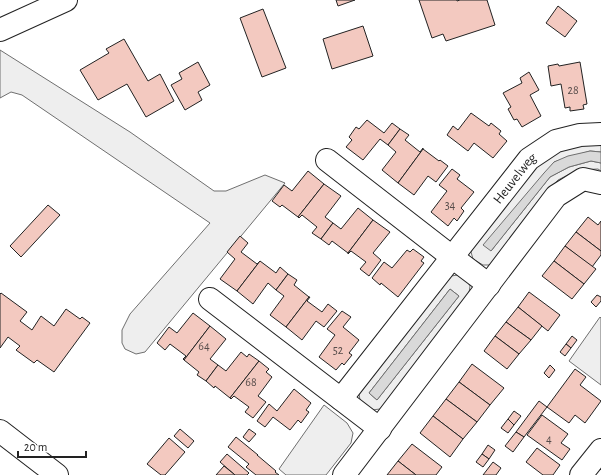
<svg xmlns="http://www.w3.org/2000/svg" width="601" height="475" viewBox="0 0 601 475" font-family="'Alegreya Sans',sans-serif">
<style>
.green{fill:#eee;stroke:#6f6f6f;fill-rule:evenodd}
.water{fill:#d9d9d9;stroke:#6f6f6f}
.building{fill:#f3c9c0;stroke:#222}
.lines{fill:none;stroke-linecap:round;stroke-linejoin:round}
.minor-casing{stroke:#222;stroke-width:24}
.minor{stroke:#fff;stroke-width:22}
.labels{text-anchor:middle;stroke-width:3;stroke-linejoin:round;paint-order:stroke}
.number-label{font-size:12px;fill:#564c4a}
.street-label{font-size:14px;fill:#222;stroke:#fff}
</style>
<rect width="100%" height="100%" fill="#fff"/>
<g class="green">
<path d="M0,50L130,132L214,191H226L265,175L285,183L145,352L136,354L125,349L122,343V330L130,314L210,223L22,95L11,92L0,98Z"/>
<path d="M601,142V152L590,151L554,162L491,251L550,177L569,167L591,161L601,163V171L598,169L578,170L558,180L546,193L495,259L489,265H483L473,259L471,252L474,244L529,173L548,154L569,144Z"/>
<path d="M458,275L467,281L470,286L469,293L385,403L380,409L372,410L360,400L359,394L363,388L451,276ZM450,289L459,296L377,400L369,393Z"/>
<path d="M600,317L601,318V385L569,361Z"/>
<path d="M324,405L347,423L353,433L351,443L326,475H286L279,469Z"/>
</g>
<g class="water">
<path d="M590,151L601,152V163L591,161L569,167L550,177L491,251L483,245L544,173L554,162L568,156Z"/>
<path d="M450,289L459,296L377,400L369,393Z"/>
</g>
<g class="building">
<path d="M336,0H355L338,6Z"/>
<path d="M419,0H457V1L460,0H487L495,25L446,41L443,34L432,38Z"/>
<path d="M558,6L577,21L565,37L546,23Z"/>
<path d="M263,9L286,68L262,77L240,18Z"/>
<path d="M363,26L373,56L332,69L323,39Z"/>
<path d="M124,39L148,81L160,74L174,101L146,117L127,84L98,100L80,70L109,53L106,49Z"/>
<path d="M198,62L210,85L198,92L202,100L185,110L171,85L182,79L179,73Z"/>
<path d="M580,62L587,104L583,105L584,109L570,111V107L565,108L561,84L551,86L548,66L558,64L559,66Z"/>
<path d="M529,72L539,90L530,95L541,116L522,127L517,119L514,120L508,109L511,107L503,93L522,83L520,78Z"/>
<path d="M471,113L489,126L491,123L501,131L499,134L507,141L493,158L474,143L468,151L447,135L453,126L458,130Z"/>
<path d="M367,120L384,133L392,123L400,129L388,145L380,139L363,160L346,147L352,140L349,137L356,127L359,129Z"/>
<path d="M400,129L409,135L405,140L420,152L423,148V149L398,183L382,170L396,152L388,145Z"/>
<path d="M423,149L439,161L440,160L448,166L436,182L428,176L414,195L398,183Z"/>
<path d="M452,169L460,175L457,179L474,192L461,208L464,211L457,221L454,218L448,226L431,212L447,191L439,185Z"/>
<path d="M308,171L324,184L298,217L282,205L280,207L272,201L284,185L292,191Z"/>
<path d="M324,184L341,196L325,217L333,223L321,239L312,233L317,227L302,215L299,218L298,217Z"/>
<path d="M48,205L60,215L21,257L10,246Z"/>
<path d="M358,208L373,220L348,253L332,241L329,245L321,239L333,223L341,229Z"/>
<path d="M588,217L598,225L601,221V251L576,232Z"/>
<path d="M373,220L390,232L373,253L381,260L369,276L360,269L366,262L351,251L348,254V253Z"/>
<path d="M576,232L601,251V255L592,267L565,246Z"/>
<path d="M240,236L248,243L241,252L257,264L260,261L237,291L220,279L235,259L227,252Z"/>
<path d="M565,246L596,269L584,284L554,261Z"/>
<path d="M413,249L424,257L421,261L424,263L398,297L381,283L380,285L372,278L384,262L392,268L407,250L410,252Z"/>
<path d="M260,261L276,273L280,267L288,274L276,290L268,283L253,304L237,291Z"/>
<path d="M554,261L584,284L572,299L542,276Z"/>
<path d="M288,274L297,280L294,285L309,297L286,327L270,315L284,296L276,290Z"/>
<path d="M529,292L560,315L548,331L518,307Z"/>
<path d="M1,293L27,312L20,321L32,330L41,316L54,326L66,309L80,319L82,317L90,323L54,372L37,360L34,363L16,350L20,346L8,337L0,348V294Z"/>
<path d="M597,295L601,297V301L596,307L591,302Z"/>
<path d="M309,297H310L307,301L322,312L328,304L337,311L324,327L316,321L302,340L286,327Z"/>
<path d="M518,307L542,326L531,340L506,322Z"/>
<path d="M342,311L351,317L343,327L359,340L349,353L352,355L344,365L342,363L336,370L319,357L335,335L327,329Z"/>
<path d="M193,313L210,326L184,360L183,359L186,356L170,344L165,350L157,343L169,327L177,333Z"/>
<path d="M506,322L531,340L519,354L495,336Z"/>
<path d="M210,326L226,339L210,359L218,365L206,381L197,375L199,372L184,360Z"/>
<path d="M495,336L519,354L507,369L484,351Z"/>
<path d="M572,336L577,340L571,348L566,344Z"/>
<path d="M566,344L571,348L565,356L560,352Z"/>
<path d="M241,352L247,357L249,354L259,361L230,398L215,386L214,388L206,381L218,365L226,371Z"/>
<path d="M259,361L269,369L266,372L272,377L258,396L266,402L253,418L245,412L249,407L234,396L231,399L230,398Z"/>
<path d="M472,364L504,388L490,405L459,382Z"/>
<path d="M550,365L555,370L549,378L544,373Z"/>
<path d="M575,369L586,377L580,385L601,401L585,423L575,415L569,423L547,407Z"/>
<path d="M459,382L490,405L477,422L446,399Z"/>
<path d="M294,389L311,403L306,410L309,412L301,423L298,420L290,430L273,417L265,427L257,421L269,404L277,411Z"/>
<path d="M446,399L477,422L463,439L433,416Z"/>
<path d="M539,401L547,407L524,437L516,432Z"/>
<path d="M514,411L521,416L514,425L508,419Z"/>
<path d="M542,415L568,434L561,443L570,449L562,460L527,435Z"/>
<path d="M433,416L463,439L450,457L420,433Z"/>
<path d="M508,419L514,425L508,433L501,428Z"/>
<path d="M180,429L194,441L188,448L174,436Z"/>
<path d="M249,429L256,434L249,442L243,437Z"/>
<path d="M516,432L524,437L513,452L505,446Z"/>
<path d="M236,437L258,455H257L276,471L275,472L279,475H256L246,467L249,464L228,447Z"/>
<path d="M169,438L185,452L165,475H161L147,464Z"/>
<path d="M412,444L442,467L436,475H416L398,461Z"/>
<path d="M488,445L495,450L489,459L482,454Z"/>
<path d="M537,448L560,465L553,475H543L526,462Z"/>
<path d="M227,454L249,473L247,475H235L220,462Z"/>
<path d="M482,454L489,459L483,467L476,462Z"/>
<path d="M398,461L416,475H387Z"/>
<path d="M493,462L501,468L496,475H483Z"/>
<path d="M224,466L235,475H216Z"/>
</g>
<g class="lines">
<defs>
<g id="minor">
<path d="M0,30L66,0"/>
<path d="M327,160L452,257L489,285"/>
<path d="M210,299L380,429"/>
<path id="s1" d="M341,399L529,159L556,141L580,135L601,134"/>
<path d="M0,431L57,475"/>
<path d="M344,475L556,196L583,179L601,183"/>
<path d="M581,475L601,450"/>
</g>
</defs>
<use href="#minor" class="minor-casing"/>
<use href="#minor" class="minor"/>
</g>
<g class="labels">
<g class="number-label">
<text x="573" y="94">28</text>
<text x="450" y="209">34</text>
<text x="204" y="350">64</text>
<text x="338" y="354">52</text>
<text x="251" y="386">68</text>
<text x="549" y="443">4</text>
</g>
<g class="street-label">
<text dy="5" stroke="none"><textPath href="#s1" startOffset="281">Heuvelweg</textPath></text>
</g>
</g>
<path d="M18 451v6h68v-6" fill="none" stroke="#222222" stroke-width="2"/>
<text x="24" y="451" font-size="12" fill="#222222" stroke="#ffffff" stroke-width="3" paint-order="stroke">20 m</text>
</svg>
